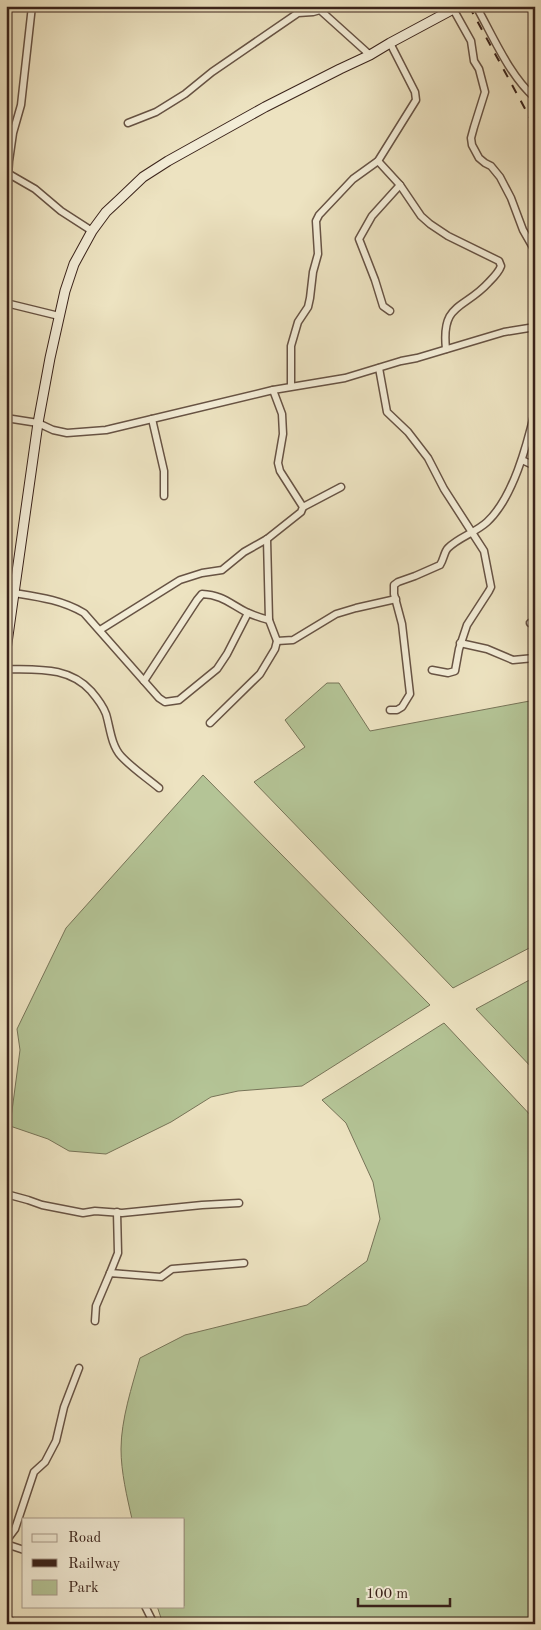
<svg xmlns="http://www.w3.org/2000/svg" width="541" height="1630" viewBox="0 0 541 1630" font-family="'Old Standard TT',serif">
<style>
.green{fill:#b4c496;stroke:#777458}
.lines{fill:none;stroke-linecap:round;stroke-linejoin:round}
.minor-casing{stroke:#675344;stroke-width:9}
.secondary-casing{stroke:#3a231b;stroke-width:11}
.minor{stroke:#f3edd7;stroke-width:6}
.secondary{stroke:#f3edd7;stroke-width:9}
.rail{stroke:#3a231b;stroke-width:2;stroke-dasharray:9 9;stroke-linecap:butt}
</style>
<rect width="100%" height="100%" fill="#ede3c1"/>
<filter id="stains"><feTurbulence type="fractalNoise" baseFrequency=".004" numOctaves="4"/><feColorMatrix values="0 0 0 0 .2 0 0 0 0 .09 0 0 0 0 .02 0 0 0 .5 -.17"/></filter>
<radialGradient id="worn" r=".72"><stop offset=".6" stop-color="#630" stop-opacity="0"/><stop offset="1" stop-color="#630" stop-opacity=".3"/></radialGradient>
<g class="green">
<path d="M327,683H339L370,731L535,700V945L453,988L254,782L305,747L285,720Z"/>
<path d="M203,775L430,1005L302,1086L238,1091L211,1097L171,1122L106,1154L69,1151L48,1139L10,1126L20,1050L17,1029L66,928Z"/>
<path d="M535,977V1071L476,1009Z"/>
<path d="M444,1023L535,1120V1624H163L157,1606H184V1519H132C127,1497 121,1472 121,1449C121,1420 132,1386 140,1358L185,1335L307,1305L367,1261L380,1219L373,1182L346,1123L322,1100Z"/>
</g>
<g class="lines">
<defs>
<g id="minor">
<path d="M476,6C493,36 509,75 535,98"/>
<path d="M452,7L471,41L474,61L479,69L485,92L474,127L471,138L472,145L479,158L485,163L491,166L500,177L511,198L523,230L535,251"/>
<path d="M128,123L156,112L185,94L212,72L298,13L313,12L320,10L370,55"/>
<path d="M378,161L400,185L421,216L430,224L448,236L499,261L501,266C499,272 494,277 489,282C464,310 441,302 446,349"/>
<path d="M9,174L35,189L61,211L92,231"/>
<path d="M6,207L9,161L13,133L21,105L32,6"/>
<path d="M6,303L59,316"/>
<path d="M390,311L383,306L375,280L359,239L372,216L400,185"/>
<path d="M379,368L387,412L408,432L428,458L444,489L484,551L491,587L489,591L467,625L459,649L455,671L448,673L432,670"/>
<path d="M291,386V346L298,322L308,307L310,298L313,272L318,254L316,221L319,215L353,179L378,161L416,100L415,92L390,43"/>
<path d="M6,418L38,423L53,430L67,433L106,430L273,390L345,378L401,361L417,358L504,332L535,327"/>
<path d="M152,419L164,471V496"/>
<path d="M522,460L535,466"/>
<path d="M303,507L341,487"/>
<path d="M14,593C39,597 62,600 84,613L159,698L165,702L179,700L217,669L227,654L248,613"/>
<path d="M530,623L535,621"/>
<path d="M100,630L180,580L202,573L222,570L244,552L267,539L301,512L303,507L280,471L278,463L283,434L282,414L273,390"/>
<path d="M277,641L293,640L336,614L356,608L396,599"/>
<path d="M460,643L487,649L513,660L534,658"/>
<path d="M6,669C37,670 68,666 91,691C97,698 103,706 106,714C110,727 111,745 121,756C132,768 147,778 159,788"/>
<path d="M144,681L197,600L202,594C222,595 229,603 246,612C253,615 261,618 269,620"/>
<path d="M390,710H397L402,707L410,694L402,624L394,594V585L398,582L415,576L440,565C444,559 444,552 448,548C459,537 475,533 487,522C513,498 527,445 535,411"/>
<path d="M210,723L260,674L275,649L277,641L269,620L267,539"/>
<path d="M6,1194L28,1200L42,1205L83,1213L95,1211L122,1213L202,1205L239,1203"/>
<path d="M110,1273L118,1253L117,1212"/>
<path d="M95,1321L96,1306L110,1273L161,1277L172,1269L244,1263"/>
<path d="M6,1541L15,1529L34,1472L45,1462L56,1441L64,1407L79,1368"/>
<path d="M6,1544L24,1550"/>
<path d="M145,1606L154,1624"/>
<path d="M6,1617L14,1624"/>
</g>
<path id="secondary" d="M6,650L38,423L50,358L65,291L74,264L92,231L106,212L121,198L143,177L168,161L265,107L340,69L370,55L390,43L459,6"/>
</defs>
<use href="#minor" class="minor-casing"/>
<use href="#secondary" class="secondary-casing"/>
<use href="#minor" class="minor"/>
<use href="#secondary" class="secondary"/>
<path class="rail" d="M469,6L535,127"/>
</g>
<rect width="541" height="1630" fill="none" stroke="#ede3c1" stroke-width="25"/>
<rect x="8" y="8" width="526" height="1615" fill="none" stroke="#3a231b" stroke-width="2.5"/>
<rect x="12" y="12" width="516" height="1605" fill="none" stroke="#3a231b"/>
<rect x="22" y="1518" width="162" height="90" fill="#f3edd7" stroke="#a99c8c"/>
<rect x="32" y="1534" width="25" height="8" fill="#f3edd7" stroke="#a99c8c"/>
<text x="68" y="1542" font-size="15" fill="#3a231b">Road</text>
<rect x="32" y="1559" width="25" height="8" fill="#3a231b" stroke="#a99c8c"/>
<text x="68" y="1568" font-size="15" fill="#3a231b">Railway</text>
<rect x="32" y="1580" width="25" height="15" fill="#b4c496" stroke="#a99c8c"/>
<text x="68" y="1592" font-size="15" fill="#3a231b">Park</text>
<path d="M358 1598v8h92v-8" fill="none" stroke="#3a231b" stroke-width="2.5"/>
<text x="366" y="1598" font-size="15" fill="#3a231b" stroke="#f3edd7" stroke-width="4" paint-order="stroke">100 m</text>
<rect width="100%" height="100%" filter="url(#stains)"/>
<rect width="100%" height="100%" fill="url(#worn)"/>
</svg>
